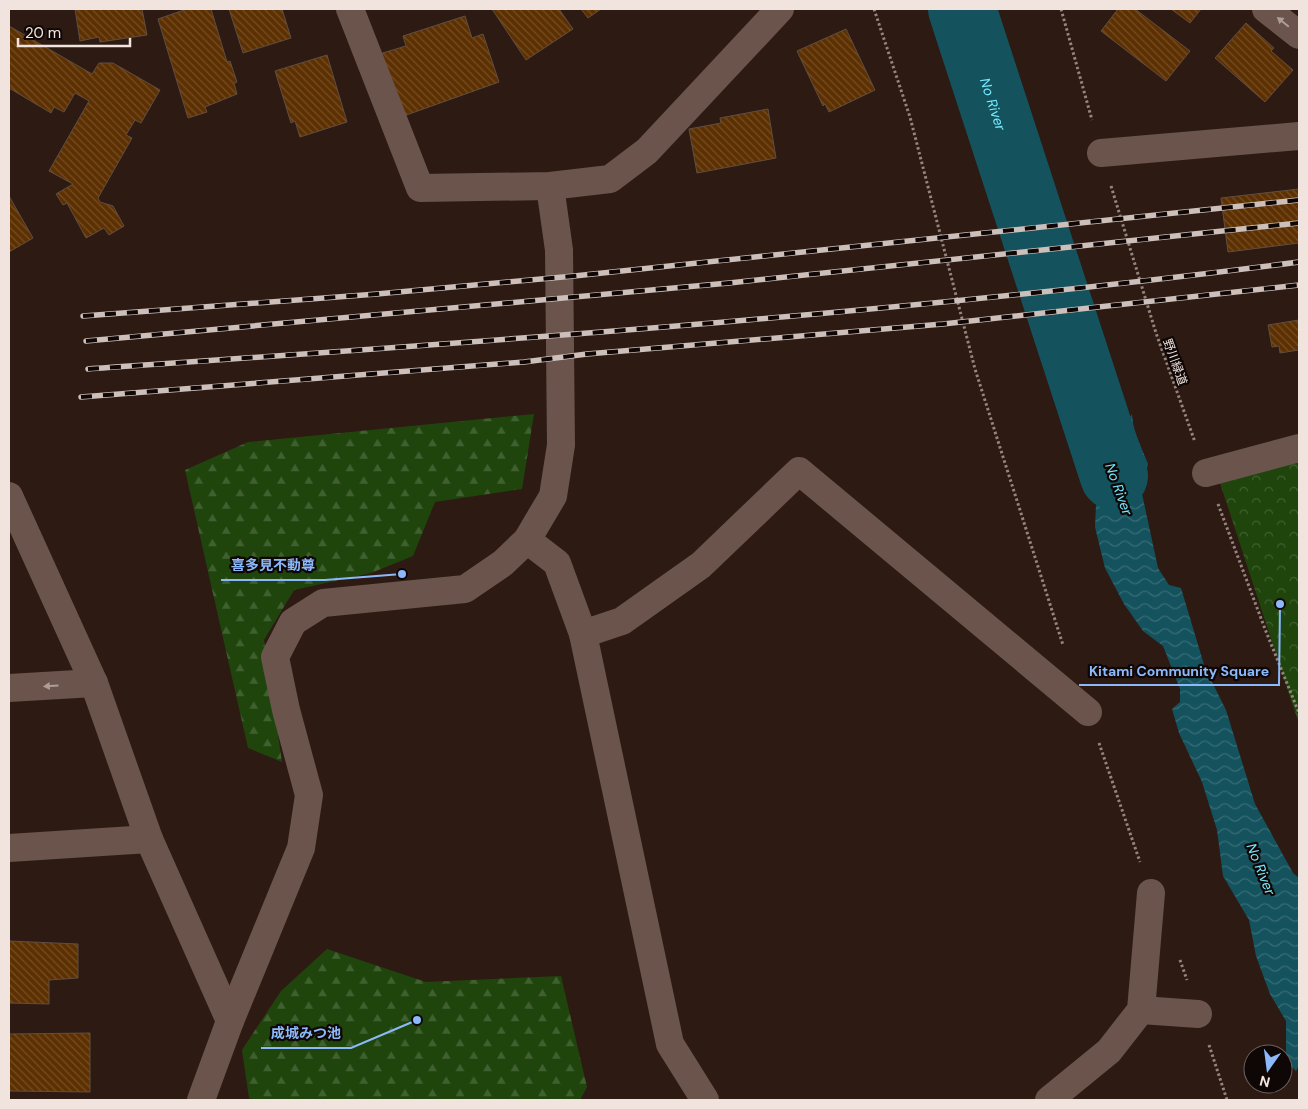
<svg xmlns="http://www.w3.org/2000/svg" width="1308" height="1109" viewBox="0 0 1308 1109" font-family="'DM Sans','Noto Sans JP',sans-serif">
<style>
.forest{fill:url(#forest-firs)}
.park{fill:url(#park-crowns)}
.water{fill:url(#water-waves)}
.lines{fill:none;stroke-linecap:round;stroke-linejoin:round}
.river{stroke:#14535e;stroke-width:68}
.building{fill:url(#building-back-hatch);stroke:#604e41}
.path{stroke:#94857f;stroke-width:3;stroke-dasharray:2.5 2.5;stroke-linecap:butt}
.minor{stroke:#6a544c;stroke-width:28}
.rail-casing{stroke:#cdbfba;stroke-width:5.5}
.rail{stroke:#0f0705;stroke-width:4;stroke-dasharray:11;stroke-linecap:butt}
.oneway{fill:#ae9c96}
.labels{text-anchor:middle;stroke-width:4.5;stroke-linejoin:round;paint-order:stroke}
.street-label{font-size:12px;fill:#f1e4df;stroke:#0f0705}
.water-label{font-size:14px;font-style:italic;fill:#75e8fd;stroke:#0f0705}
.leader{fill:none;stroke:#8bb9fc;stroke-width:2}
.callout-dot{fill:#8bb9fc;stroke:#0f0705;stroke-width:2}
.callout-label{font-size:14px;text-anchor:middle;font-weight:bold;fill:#8bb9fc;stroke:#0f0705;stroke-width:4.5;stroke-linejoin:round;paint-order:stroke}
</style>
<defs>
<pattern id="forest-firs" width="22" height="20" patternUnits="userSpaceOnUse" patternTransform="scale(1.25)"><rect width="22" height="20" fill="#1f450d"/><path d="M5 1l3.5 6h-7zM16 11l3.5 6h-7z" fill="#406030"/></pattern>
<pattern id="park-crowns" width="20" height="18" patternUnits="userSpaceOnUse" patternTransform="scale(1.25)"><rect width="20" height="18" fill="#1f450d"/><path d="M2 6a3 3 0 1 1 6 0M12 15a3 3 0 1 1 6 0" fill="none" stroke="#406030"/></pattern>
<pattern id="water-waves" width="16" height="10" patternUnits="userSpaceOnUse" patternTransform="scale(1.25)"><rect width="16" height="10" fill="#14535e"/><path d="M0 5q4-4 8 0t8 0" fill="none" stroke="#376c75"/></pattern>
<pattern id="building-back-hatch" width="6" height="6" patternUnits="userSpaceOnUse" patternTransform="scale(1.25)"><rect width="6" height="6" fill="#5d3001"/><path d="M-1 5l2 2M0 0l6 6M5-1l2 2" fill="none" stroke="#754e26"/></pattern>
</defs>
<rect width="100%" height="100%" fill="#2d1a13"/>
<g class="forest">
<path d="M534,414L522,489L435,502L413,556L371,573L294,590L264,640L282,762L248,748L185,470L248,442Z"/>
<path d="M327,949L426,982L561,976L587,1087L580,1100H253L249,1098L242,1050L281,991Z"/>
</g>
<path class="park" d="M1299,460V724L1220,483Z"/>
<path class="water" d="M1096,387L1104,428C1120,432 1124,427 1132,414L1134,430L1148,464L1141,489L1158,568L1169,585L1181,588L1205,668L1226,710L1255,804L1293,873L1299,878V1065L1296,1071L1288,1062L1286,1052V1021L1270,994L1256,956L1249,920L1223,876L1217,830L1202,782L1179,733L1172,709L1180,702V689L1163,646L1143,631L1124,604L1105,568L1095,527L1098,461L1066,388Z"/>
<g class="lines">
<path class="river" id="s1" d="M962,9L1114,476"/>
</g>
<g class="building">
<path d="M75,9H142L147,35L100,42L99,37L80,41Z"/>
<path d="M187,9H211L227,62L230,61L237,82L234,83L237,94L205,107L207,112L188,118L158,19Z"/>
<path d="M229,9H282L291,38L243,53Z"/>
<path d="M492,9H559L573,29L526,60Z"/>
<path d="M581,9H601L588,18Z"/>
<path d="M1118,9H1135L1190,51L1166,81L1101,31Z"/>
<path d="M1171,9H1201L1190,23Z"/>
<path d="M465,16L472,38L483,34L499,82L398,118L376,55L406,46L403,36Z"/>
<path d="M1246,23L1274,48L1271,51L1293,70L1265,102L1215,58Z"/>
<path d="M9,26L92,74L99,63H113L160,90L141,123L135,120L126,135L132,138L98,198L100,202L113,206L124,226L109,235L104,228L86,238L67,203L63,205L56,194L73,184L49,171L89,101L75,93L64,112L54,107L51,113L9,88Z"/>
<path d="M846,29L875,90L829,112L825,104L823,106L797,51Z"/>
<path d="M327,55L347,122L300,137L295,121L291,123L275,71Z"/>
<path d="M768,109L776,158L697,173L689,129L721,123L720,118Z"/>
<path d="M1299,189V243L1228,252L1221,198Z"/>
<path d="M9,196L33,238L9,252Z"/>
<path d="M1299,320V350L1280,353L1279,346L1272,347L1268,325Z"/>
<path d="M9,941L78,944V978L49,980V1004L9,1003Z"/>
<path d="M90,1033V1092L9,1091V1034Z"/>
</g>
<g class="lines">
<g class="path">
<path d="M874,9L910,117L975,369L1063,645"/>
<path d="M1061,9L1092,120"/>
<path d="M1111,186L1156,333L1195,442"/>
<path d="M1218,504L1265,629L1299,713"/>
<path d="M1099,743L1140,862"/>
<path d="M1180,960L1187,980"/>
<path d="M1209,1045L1227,1100"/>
</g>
<g class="minor">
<path d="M350,9L420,188L550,186L610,179L647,151L780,9"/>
<path d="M1266,9L1299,35"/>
<path d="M1101,153L1299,136"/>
<path d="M1206,473L1299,448"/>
<path d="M9,496L94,683L149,839L230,1021"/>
<path d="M527,540L557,563L583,634L670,1044L705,1100"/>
<path d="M583,634L622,621L701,565L799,471L1088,712"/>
<path d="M9,688L94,683"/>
<path d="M9,848L149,839"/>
<path d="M1141,1010L1198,1014"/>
<path d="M201,1100L230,1021L301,848L309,795L286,710L275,657L293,622L323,603L465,589L503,563L527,540L553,496L561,445L559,250L550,186"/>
<path d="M1049,1100L1109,1051L1141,1010L1151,893"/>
</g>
<defs>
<g id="rail">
<path d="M83,316L377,294L574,276L1299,200"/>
<path d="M86,341L729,283L1299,223"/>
<path d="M88,369C492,341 897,314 1299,262"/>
<path d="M81,397L524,362L587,354L943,324L1299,285"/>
</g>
</defs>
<use href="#rail" class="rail-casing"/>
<use href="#rail" class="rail"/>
</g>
<defs><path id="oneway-solid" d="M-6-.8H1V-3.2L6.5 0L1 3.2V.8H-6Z" transform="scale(1.25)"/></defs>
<g class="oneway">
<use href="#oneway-solid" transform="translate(1283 22) rotate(-141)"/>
<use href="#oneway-solid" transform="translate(51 686) rotate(176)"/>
</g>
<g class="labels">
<g class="street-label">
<text transform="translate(1175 362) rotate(70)" y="4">野川緑道</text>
</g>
<g class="water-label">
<text dy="5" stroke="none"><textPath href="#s1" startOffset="100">No River</textPath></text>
<text transform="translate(1119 489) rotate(70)" y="5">No River</text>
<text transform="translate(1261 869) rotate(68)" y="5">No River</text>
</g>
</g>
<path class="leader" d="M402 574L325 580H221M1280 604L1279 685H1079M417 1020L351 1048H261"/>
<g class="callout-dot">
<circle cx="402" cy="574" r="5"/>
<circle cx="1280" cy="604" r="5"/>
<circle cx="417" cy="1020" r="5"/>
</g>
<g class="callout-label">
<text x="273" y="570">喜多見不動尊</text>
<text x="1179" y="676">Kitami Community Square</text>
<text x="306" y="1038">成城みつ池</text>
</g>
<rect width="1308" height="1109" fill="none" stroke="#f1e4df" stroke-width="20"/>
<g transform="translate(1268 1069) rotate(194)"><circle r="24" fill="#0f0705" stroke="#695f5c"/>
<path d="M0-4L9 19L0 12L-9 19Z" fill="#8bb9fc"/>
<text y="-8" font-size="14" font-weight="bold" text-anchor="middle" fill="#f1e4df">N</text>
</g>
<path d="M18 38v8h112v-8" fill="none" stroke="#f1e4df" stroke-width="2.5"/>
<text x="25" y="38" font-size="15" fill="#f1e4df" stroke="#0f0705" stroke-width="4" paint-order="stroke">20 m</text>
</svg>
